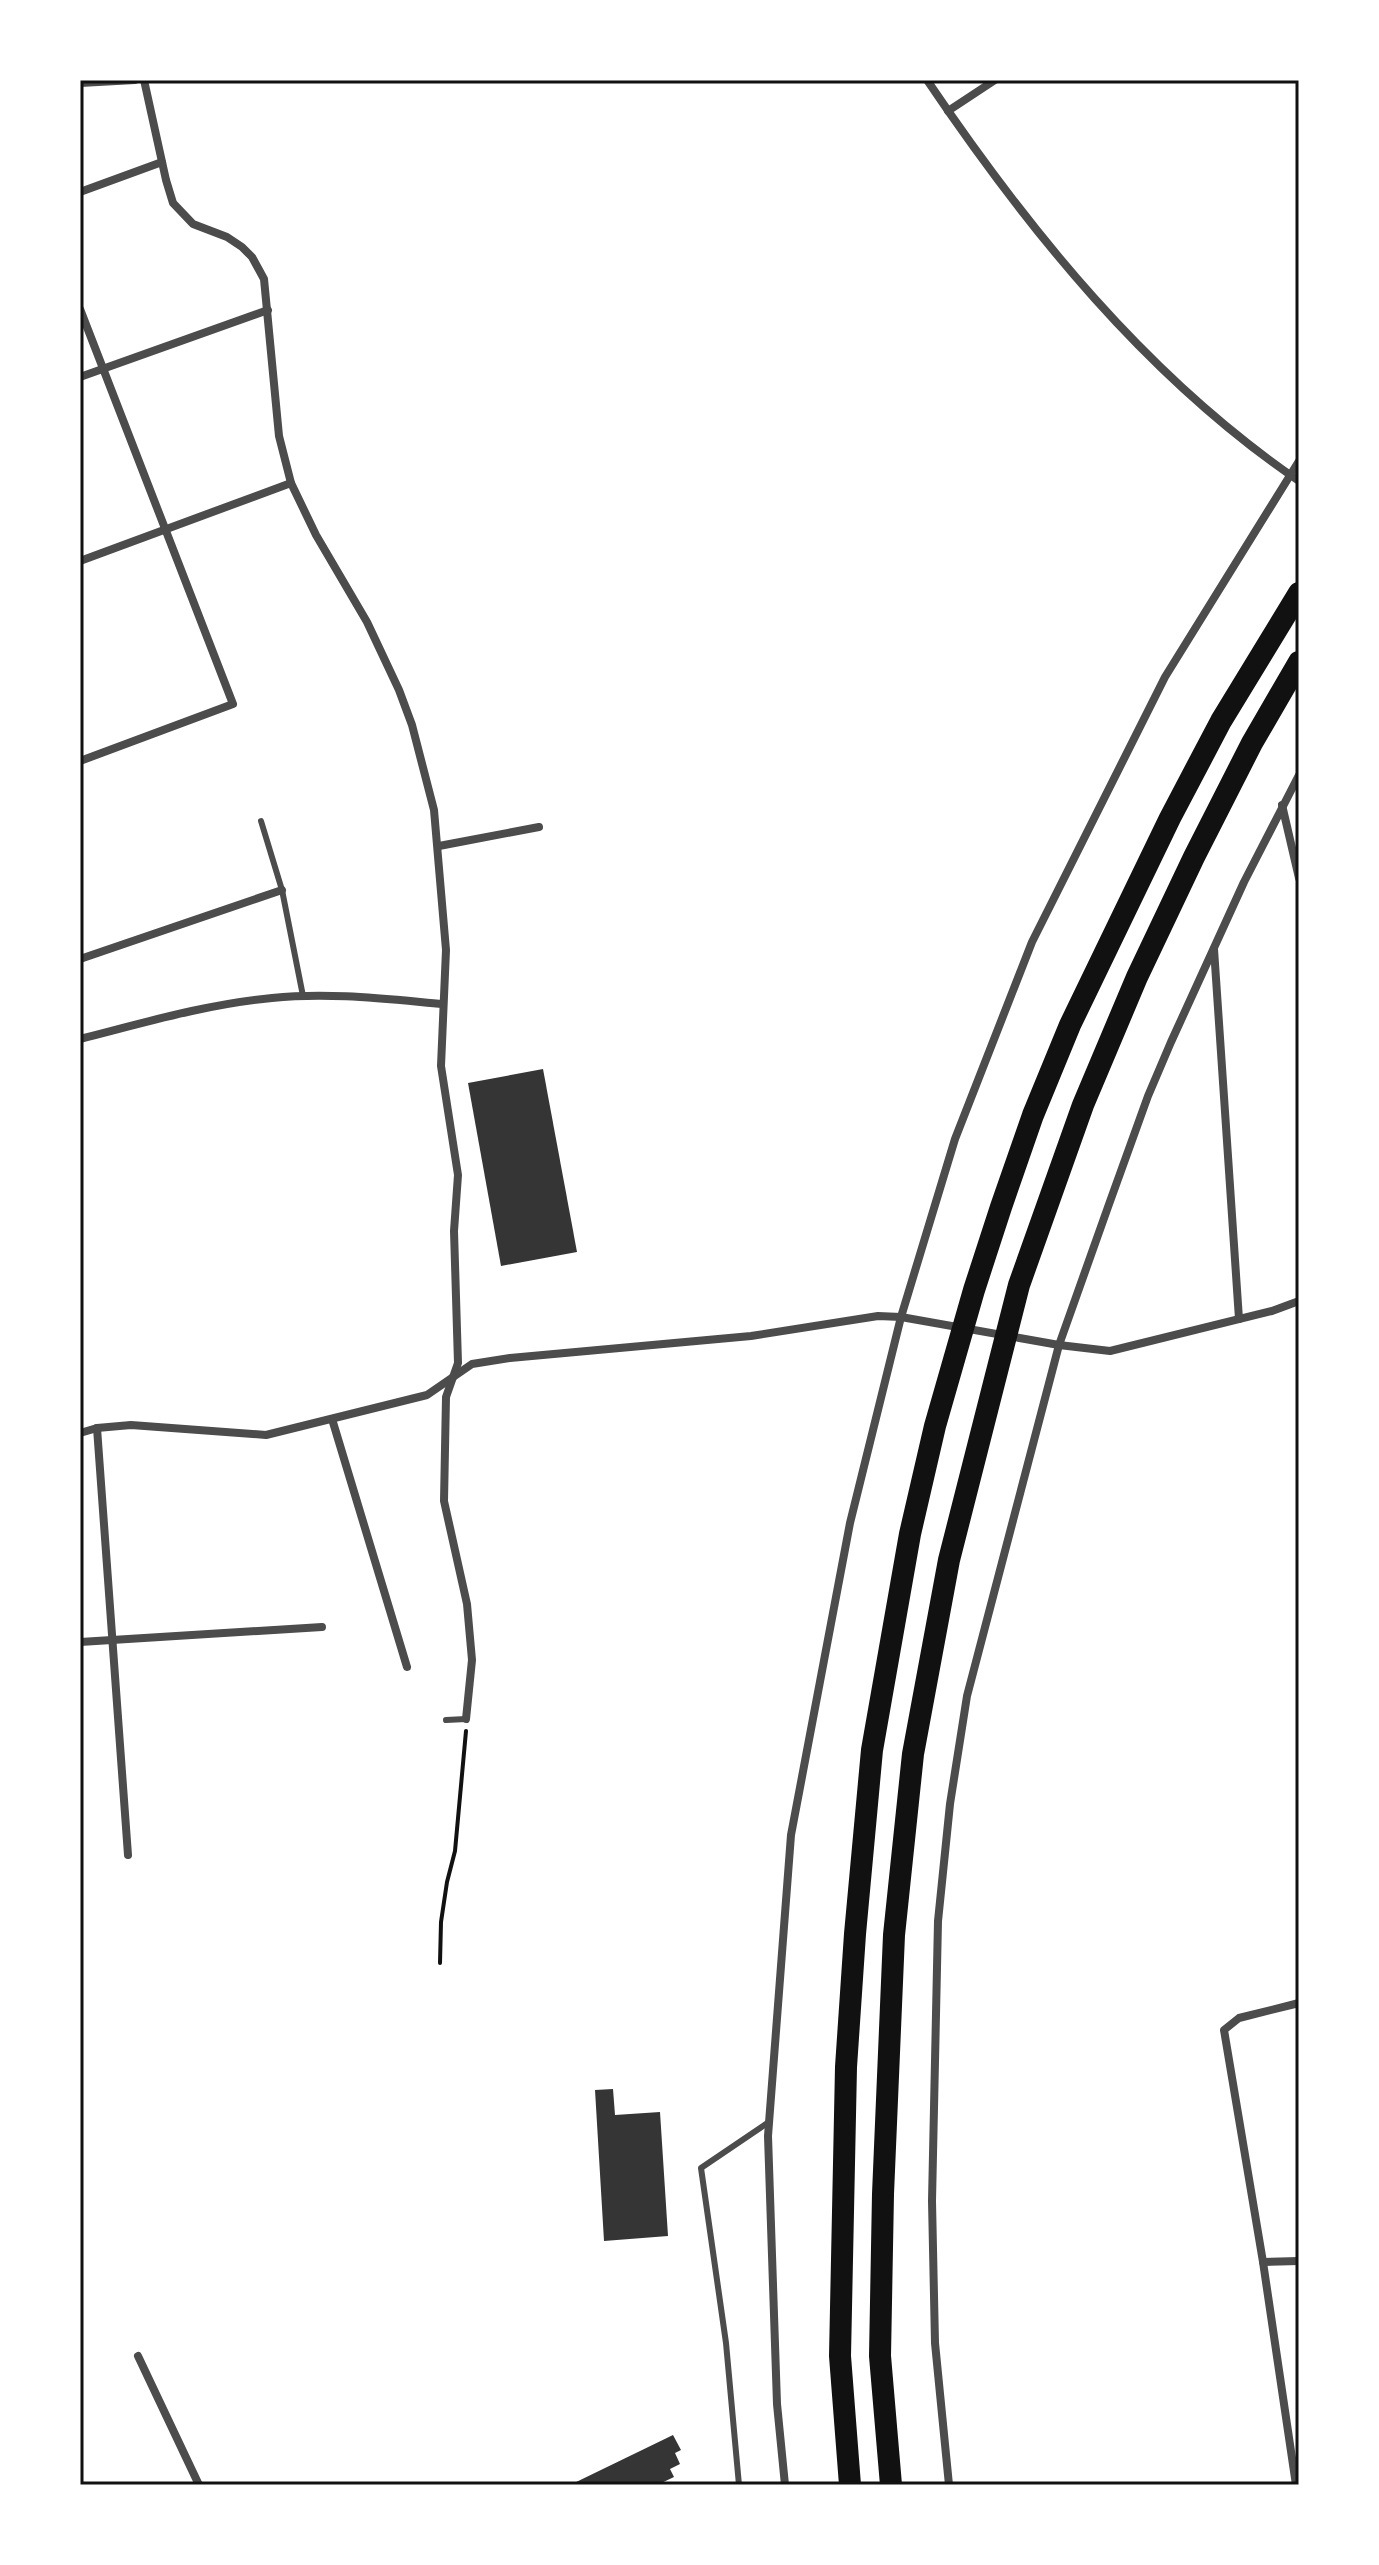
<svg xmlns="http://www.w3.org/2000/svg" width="1379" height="2565" viewBox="0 0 1379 2565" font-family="Commissioner,sans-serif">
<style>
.building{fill:#353535}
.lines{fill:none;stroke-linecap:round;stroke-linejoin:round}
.path{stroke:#111;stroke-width:4}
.service{stroke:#4c4c4c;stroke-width:6}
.minor{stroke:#4c4c4c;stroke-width:8}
.motorway{stroke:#111;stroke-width:22}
.neatline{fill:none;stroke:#111;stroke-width:3}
</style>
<rect width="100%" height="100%" fill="#fff"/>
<g class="building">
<path d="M543,1069L577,1252L501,1266L468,1083Z"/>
<path d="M613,2089L615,2115L660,2112L668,2236L604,2241L595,2090Z"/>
<path d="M673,2435L681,2450L675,2453L680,2464L670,2469L674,2477L657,2485H570Z"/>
</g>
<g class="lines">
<path class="path" d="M440,1963L441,1922L447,1882L455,1851L466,1731"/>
<g class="service">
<path d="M261,821L282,890L303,996"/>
<path d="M446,1720L466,1719"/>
<path d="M739,2485L726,2343L701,2168L769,2122"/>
</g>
<g class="minor">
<path d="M144,80L166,180L173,203L193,224L227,237L242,247L252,257L264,279L279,436L291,483L316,535L367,622L399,690L412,725L434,810L446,950L441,1066L458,1175L454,1231L458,1363L446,1397L444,1501L467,1604L472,1660L466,1719"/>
<path d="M927,80C1029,231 1148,378 1299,481"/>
<path d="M80,83L135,80"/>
<path d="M948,111L995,80"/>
<path d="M80,192L162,162"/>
<path d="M80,309L233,704L80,761"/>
<path d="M80,377L268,310"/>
<path d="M80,561L291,483"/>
<path d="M1282,805L1299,878"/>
<path d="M439,846L539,827"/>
<path d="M1214,949L1239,1319"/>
<path d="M80,959L282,890"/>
<path d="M80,1039C143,1023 207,1004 272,998C329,992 386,999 443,1004"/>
<path d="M332,1419L407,1667"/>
<path d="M97,1428L128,1855"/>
<path d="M80,1433L97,1428L131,1425L266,1435L427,1395L472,1364L510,1358L751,1336L878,1316L901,1317L1059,1345L1110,1351L1272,1311L1299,1301"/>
<path d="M80,1642L322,1627"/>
<path d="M1263,2262L1299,2261"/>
<path d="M138,2356L199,2485"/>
<path d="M785,2485L777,2404L768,2136L791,1835L850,1523L901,1317L955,1139L1032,942L1165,677L1299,461"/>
<path d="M949,2485L935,2343L932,2201L938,1921L950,1804L967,1696L1059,1345L1108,1207L1148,1096L1171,1042L1244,882L1299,775"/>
<path d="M1296,2485L1263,2262L1224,2030L1239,2018L1299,2003"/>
</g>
<g class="motorway">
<path d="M850,2485L840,2356L846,2067L855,1934L872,1750L910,1534L935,1426L974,1290L1001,1207L1033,1115L1070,1025L1170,818L1221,721L1299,593"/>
<path d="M891,2485L880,2356L883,2194L894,1935L913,1754L949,1560L1019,1285L1083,1105L1137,977L1194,857L1252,743L1299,662"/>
</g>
</g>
<rect width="1379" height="2565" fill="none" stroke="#ffffff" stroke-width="164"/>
<rect x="82" y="82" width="1215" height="2401" class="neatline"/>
</svg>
